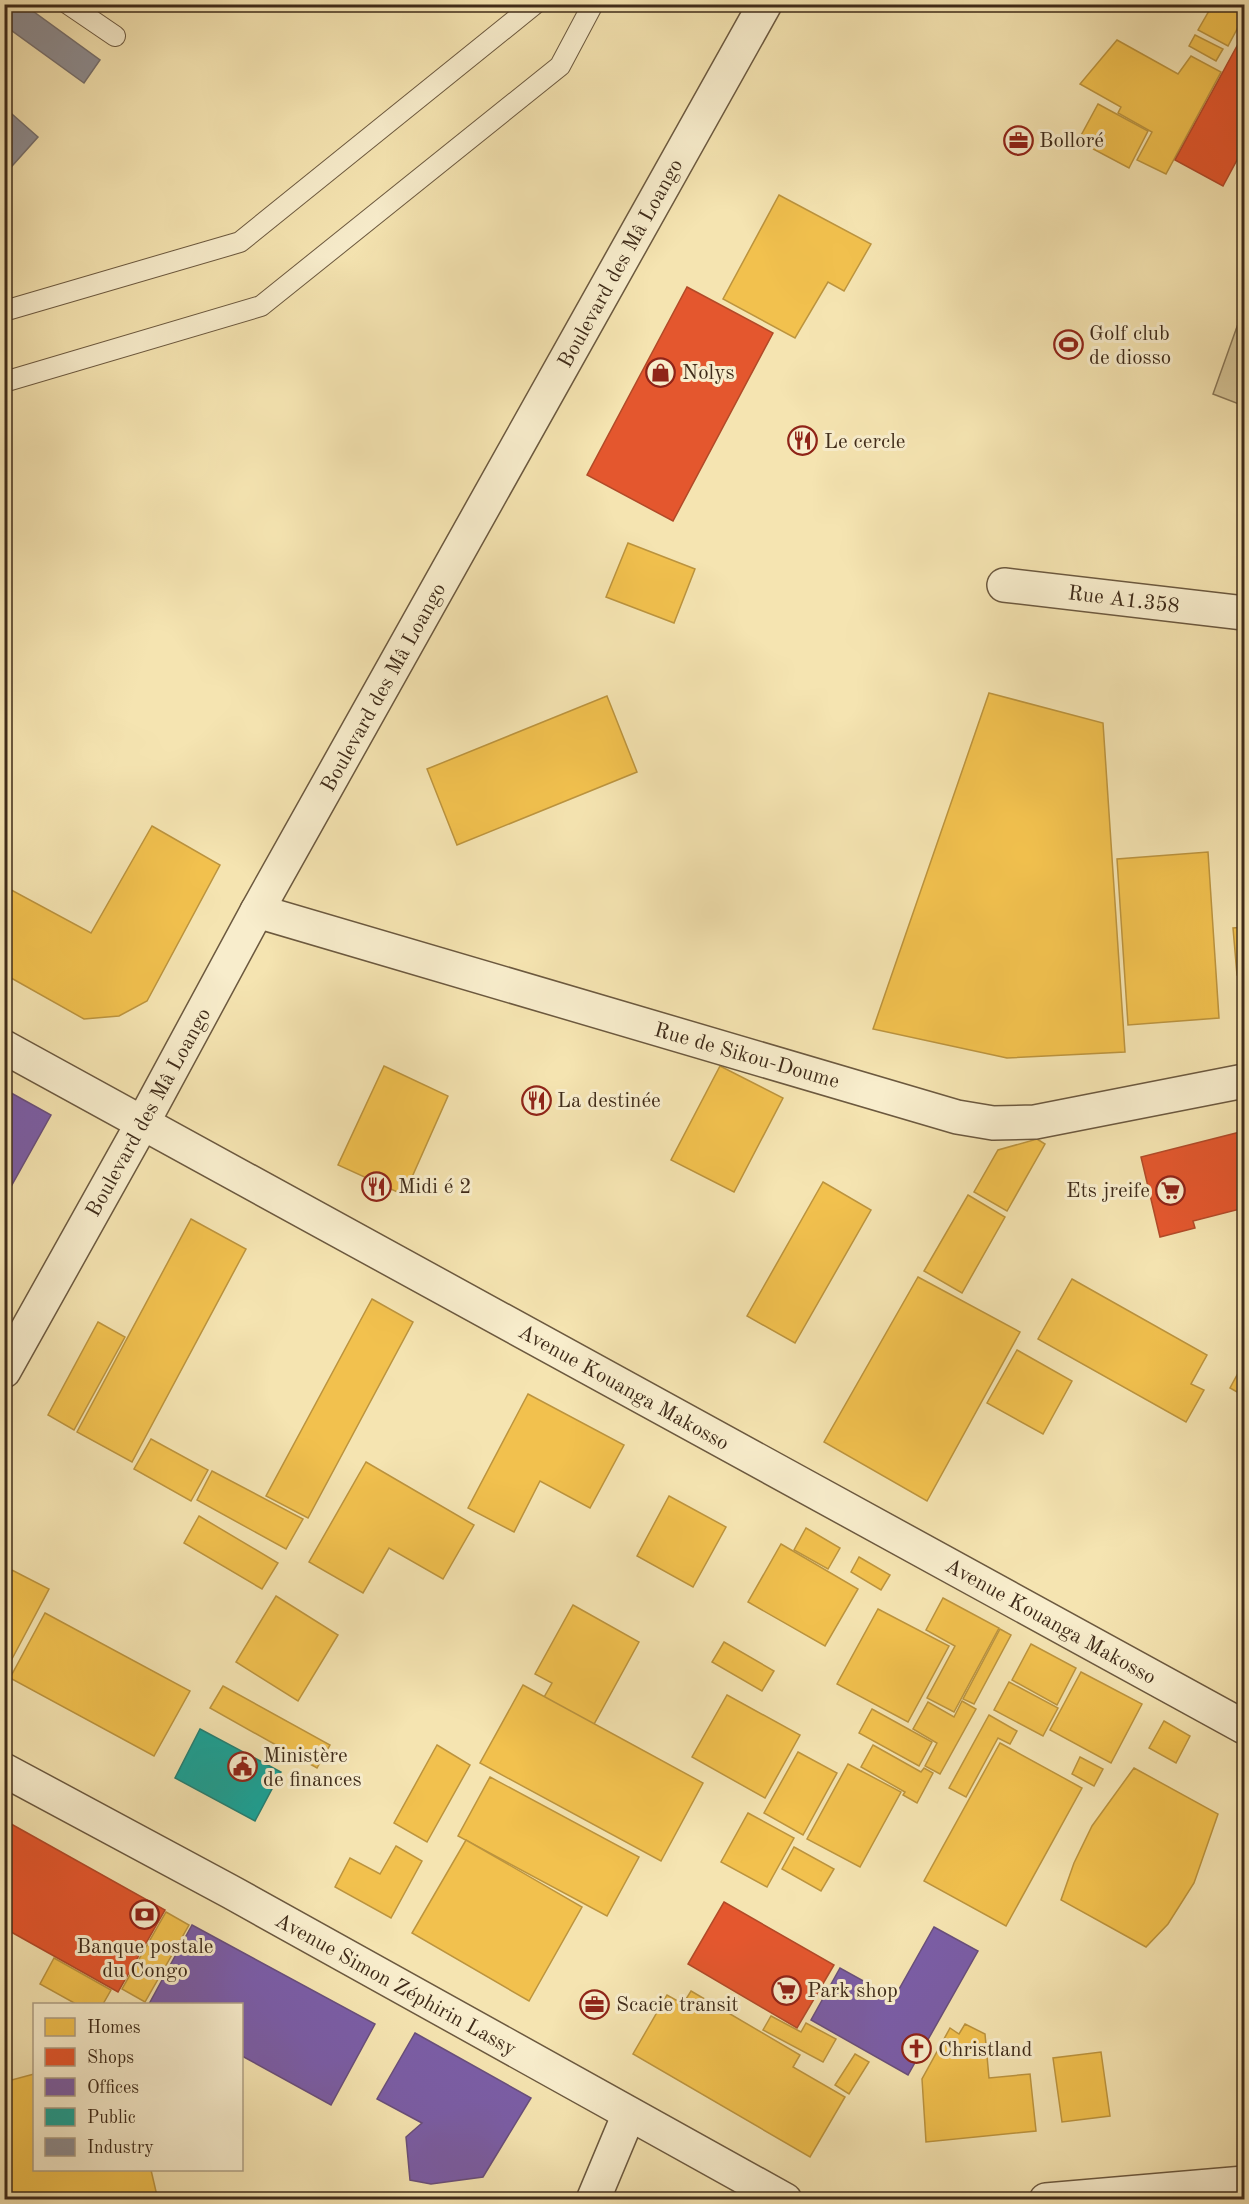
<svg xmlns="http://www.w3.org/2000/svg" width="1249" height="2204" viewBox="0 0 1249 2204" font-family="'Old Standard TT',serif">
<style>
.green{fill:#d6c597;stroke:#8a7858;stroke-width:1.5}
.homes{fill:#f2c14e;stroke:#bc943e;stroke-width:1.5}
.shops{fill:#e4572e;stroke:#b24a28;stroke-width:1.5}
.offices{fill:#7b5ea7;stroke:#694f7c;stroke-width:1.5}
.public{fill:#17a398;stroke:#237f72;stroke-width:1.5}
.industry{fill:#8d8d92;stroke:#76706e;stroke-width:1.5}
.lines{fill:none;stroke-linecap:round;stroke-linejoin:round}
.service-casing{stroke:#6c593f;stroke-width:22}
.minor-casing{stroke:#6c593f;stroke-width:36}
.tertiary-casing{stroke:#6c593f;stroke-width:36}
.service{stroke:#f8edcc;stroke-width:20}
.minor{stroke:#f8edcc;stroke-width:33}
.tertiary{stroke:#f8edcc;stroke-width:33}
.labels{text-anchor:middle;stroke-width:6;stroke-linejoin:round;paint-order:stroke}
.poi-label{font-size:21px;fill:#3f2b19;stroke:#f8edcc;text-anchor:start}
.street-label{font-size:21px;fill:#3f2b19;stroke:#f8edcc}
</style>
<rect width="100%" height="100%" fill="#f5e4b1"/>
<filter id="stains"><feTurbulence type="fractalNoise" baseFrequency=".00333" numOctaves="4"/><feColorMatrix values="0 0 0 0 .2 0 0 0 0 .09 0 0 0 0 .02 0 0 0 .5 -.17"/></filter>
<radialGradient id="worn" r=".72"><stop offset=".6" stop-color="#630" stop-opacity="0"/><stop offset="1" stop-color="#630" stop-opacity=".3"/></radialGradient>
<path class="green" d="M1244,307V406L1213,394Z"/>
<g class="homes">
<path d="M1213,4H1244V16L1228,46L1198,30Z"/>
<path d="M1195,35L1223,49L1216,61L1189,46Z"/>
<path d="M1117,40L1178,74L1191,56L1221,72L1166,174L1137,160L1152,132L1118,113L1121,107L1080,84Z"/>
<path d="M1098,104L1148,131L1129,168L1078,141Z"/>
<path d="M779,195L871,244L844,291L828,282L795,338L723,299Z"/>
<path d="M628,543L695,569L674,623L606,597Z"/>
<path d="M989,693L1103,723L1125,1052L1007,1058L873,1029Z"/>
<path d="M607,696L637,772L457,845L427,769Z"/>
<path d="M152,826L220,865L147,1001L119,1016L84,1019L4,974V886L91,933Z"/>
<path d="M1208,852L1219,1018L1128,1025L1117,859Z"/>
<path d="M1244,927V974L1237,975L1233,928Z"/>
<path d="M384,1066L448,1096L404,1195L338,1165Z"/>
<path d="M720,1066L783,1098L734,1192L671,1160Z"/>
<path d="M1037,1139L1045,1144L1007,1211L974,1192L998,1150Z"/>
<path d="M823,1182L871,1210L795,1343L747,1316Z"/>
<path d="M968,1195L1005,1217L962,1293L924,1271Z"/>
<path d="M191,1219L246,1249L132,1462L77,1432Z"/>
<path d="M918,1277L1020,1332L927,1501L824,1442Z"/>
<path d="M1072,1279L1207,1355L1191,1384L1204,1390L1186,1422L1038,1339Z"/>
<path d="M372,1299L413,1322L308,1518L266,1496Z"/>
<path d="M98,1322L125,1337L74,1430L48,1415Z"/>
<path d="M1017,1350L1072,1381L1043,1434L987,1403Z"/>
<path d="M1244,1362V1396L1230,1388Z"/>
<path d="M528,1394L624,1445L590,1508L540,1481L514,1532L468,1508Z"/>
<path d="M151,1439L208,1470L191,1501L134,1469Z"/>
<path d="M366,1462L474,1525L443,1579L389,1548L363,1593L309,1562Z"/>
<path d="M212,1471L303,1519L286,1549L197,1500Z"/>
<path d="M669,1496L726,1527L693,1587L637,1556Z"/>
<path d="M199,1516L278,1563L262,1589L184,1543Z"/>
<path d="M806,1528L840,1548L828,1569L794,1550Z"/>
<path d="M781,1544L858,1589L825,1646L748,1602Z"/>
<path d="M859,1557L890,1575L881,1590L851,1572Z"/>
<path d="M4,1566L49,1589L4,1674Z"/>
<path d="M276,1596L338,1635L298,1701L236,1662Z"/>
<path d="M943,1598L999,1628L954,1712L927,1698L955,1646L926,1630Z"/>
<path d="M573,1605L639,1642L593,1726L543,1699L552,1683L535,1674Z"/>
<path d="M878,1609L949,1646L908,1722L837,1684Z"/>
<path d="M45,1613L190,1691L154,1756L10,1678Z"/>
<path d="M1000,1629L1011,1635L974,1704L963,1699Z"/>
<path d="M724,1642L774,1671L762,1691L712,1662Z"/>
<path d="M1031,1644L1076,1668L1057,1705L1012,1680Z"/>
<path d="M1081,1672L1142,1704L1111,1763L1050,1730Z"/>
<path d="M1009,1682L1058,1708L1043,1736L994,1710Z"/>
<path d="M523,1685L703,1783L661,1861L480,1763Z"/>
<path d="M223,1686L330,1745L317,1768L210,1708Z"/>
<path d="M727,1695L800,1735L765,1798L692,1757Z"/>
<path d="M962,1701L976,1709L940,1774L925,1766L937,1743L913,1729L928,1702L954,1717Z"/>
<path d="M872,1709L932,1742L919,1766L859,1733Z"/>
<path d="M989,1715L1017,1731L1010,1744L998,1738L966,1797L949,1788Z"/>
<path d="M1164,1721L1190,1736L1176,1763L1149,1748Z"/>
<path d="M1000,1743L1082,1788L1006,1926L924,1881Z"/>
<path d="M437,1745L470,1765L427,1842L394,1823Z"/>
<path d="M873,1745L921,1772L924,1768L933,1773L917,1803L903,1795L905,1792L861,1767Z"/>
<path d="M798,1752L837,1773L803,1835L764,1813Z"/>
<path d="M1080,1757L1103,1769L1094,1786L1072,1774Z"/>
<path d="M848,1764L901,1792L860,1867L807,1839Z"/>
<path d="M1134,1768L1218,1814L1194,1883L1168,1924L1146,1947L1061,1900L1074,1863L1092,1826Z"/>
<path d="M490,1777L639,1857L607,1916L458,1836Z"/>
<path d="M748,1813L794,1838L767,1887L721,1862Z"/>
<path d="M466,1840L582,1907L529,2001L412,1933Z"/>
<path d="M396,1846L422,1861L391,1918L335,1887L350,1858L380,1874Z"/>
<path d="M794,1847L834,1869L821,1891L782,1869Z"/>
<path d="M166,1912L189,1925L145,2002L122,1989Z"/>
<path d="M54,1958L111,1990L103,2004H76L40,1984Z"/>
<path d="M691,1991L800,2055L793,2067L845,2097L810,2157L633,2054L667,1995L683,2004Z"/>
<path d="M771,2016L801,2032L806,2023L836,2039L823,2062L763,2030Z"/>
<path d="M965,2024L985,2034L989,2078L1030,2074L1036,2131L926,2142L922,2079L950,2028L959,2034Z"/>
<path d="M1101,2052L1110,2116L1062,2122L1053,2058Z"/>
<path d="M855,2054L869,2062L849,2094L835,2085Z"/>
<path d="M34,2074V2170H151L158,2200H4V2082Z"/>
</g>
<g class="shops">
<path d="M1244,33V147L1223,186L1175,160Z"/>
<path d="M687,287L773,333L673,521L587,475Z"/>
<path d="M1244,1131V1208L1193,1221L1195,1228L1160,1237L1141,1157Z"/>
<path d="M4,1820L165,1910L118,1992L4,1928Z"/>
<path d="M724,1902L834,1965L797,2028L688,1964Z"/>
</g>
<g class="offices">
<path d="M4,1089L51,1115L4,1199Z"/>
<path d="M192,1925L375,2024L331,2105L242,2056V2004H149Z"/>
<path d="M934,1927L978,1951L908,2075L811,2020L840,1968L894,1998Z"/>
<path d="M415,2033L531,2098L483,2177L431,2184L410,2180L406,2137L422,2123L377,2099Z"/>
</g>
<path class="public" d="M200,1729L281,1772L255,1821L175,1778Z"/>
<g class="industry">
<path d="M4,4H23L100,60L84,83L4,25Z"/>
<path d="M4,107L38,137L4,175Z"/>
</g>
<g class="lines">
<defs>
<g id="service">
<path d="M68,4L115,36"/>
<path d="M4,311L240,242L535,4"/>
<path d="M4,382L261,306L560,66L593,4"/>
</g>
<g id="minor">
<path d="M1004,585L1244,613"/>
<path d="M257,911L957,1117L993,1123L1035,1122L1244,1081"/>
<path d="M4,1047L1244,1727"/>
<path d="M4,1770L231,1892L785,2200"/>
<path d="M593,2200L629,2114"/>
</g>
<g id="tertiary">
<path d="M4,1371L142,1124L257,911L765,4"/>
<path d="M1046,2200L1244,2183"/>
</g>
</defs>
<use href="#service" class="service-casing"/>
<use href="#minor" class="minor-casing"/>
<use href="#tertiary" class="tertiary-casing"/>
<use href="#service" class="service"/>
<use href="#minor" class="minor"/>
<use href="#tertiary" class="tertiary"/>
</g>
<defs>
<symbol id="office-ring" viewBox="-11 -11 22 22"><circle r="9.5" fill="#f8edcc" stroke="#8f2418" stroke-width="1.5"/><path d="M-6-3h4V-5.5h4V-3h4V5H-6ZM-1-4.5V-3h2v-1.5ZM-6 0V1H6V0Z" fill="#8f2418"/></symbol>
<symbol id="stadium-ring" viewBox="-11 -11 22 22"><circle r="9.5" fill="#f8edcc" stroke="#8f2418" stroke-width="1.5"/><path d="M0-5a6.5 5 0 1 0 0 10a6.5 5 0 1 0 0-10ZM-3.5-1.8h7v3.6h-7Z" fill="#8f2418"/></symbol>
<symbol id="shop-ring" viewBox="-11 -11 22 22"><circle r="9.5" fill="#f8edcc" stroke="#8f2418" stroke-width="1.5"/><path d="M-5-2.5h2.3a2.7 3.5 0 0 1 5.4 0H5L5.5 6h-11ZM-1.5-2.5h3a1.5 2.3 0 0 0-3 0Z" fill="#8f2418"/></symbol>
<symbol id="restaurant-ring" viewBox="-11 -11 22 22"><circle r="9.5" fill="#f8edcc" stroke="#8f2418" stroke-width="1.5"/><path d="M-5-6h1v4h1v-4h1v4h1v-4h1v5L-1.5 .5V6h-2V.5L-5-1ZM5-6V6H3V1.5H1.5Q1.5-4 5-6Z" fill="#8f2418"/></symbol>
<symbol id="supermarket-ring" viewBox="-11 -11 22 22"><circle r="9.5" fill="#f8edcc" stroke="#8f2418" stroke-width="1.5"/><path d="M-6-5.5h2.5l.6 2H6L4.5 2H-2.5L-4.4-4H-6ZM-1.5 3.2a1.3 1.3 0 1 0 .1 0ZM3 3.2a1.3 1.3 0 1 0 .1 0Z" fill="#8f2418"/></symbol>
<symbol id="civic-ring" viewBox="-11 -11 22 22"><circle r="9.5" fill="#f8edcc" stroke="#8f2418" stroke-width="1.5"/><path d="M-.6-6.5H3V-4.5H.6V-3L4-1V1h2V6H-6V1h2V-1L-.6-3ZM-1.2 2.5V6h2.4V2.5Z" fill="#8f2418"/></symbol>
<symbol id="bank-ring" viewBox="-11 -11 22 22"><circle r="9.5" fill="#f8edcc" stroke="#8f2418" stroke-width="1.5"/><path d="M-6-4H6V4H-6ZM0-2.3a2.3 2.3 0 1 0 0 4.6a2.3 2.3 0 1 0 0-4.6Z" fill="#8f2418"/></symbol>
<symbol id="church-ring" viewBox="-11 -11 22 22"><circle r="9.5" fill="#f8edcc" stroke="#8f2418" stroke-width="1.5"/><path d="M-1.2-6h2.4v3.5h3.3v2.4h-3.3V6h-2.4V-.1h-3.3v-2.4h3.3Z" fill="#8f2418"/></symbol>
</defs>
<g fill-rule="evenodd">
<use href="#office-ring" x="1002" y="124" width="33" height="33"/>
<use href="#stadium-ring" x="1052" y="328" width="33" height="33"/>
<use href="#shop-ring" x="644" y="356" width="33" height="33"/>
<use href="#restaurant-ring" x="786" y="424" width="33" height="33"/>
<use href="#restaurant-ring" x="520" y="1084" width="33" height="33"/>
<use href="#restaurant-ring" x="360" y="1170" width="33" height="33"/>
<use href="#supermarket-ring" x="1154" y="1174" width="33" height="33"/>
<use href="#civic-ring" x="226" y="1750" width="33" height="33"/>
<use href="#bank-ring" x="128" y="1898" width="33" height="33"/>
<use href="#supermarket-ring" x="770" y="1974" width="33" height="33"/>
<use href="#office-ring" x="578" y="1988" width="33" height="33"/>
<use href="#church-ring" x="900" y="2032" width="33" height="33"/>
</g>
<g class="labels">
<g class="poi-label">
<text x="1039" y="147">Bolloré</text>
<text x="1089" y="340">Golf club<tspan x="1089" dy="24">de diosso</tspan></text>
<text x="682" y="379">Nolys</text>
<text x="824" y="448">Le cercle</text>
<text x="557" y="1107">La destinée</text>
<text x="398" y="1193">Midi é 2</text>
<text x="1150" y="1197" text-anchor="end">Ets jreife</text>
<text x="263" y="1762">Ministère<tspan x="263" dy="24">de finances</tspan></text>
<text x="145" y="1953" text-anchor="middle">Banque postale<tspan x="145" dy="24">du Congo</tspan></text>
<text x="807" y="1997">Park shop</text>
<text x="616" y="2011">Scacie transit</text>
<text x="938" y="2056">Christland</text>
</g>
<g class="street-label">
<text transform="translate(620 263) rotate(-61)" y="7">Boulevard des Mâ Loango</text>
<text transform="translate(1124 599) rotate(7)" y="7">Rue A1.358</text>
<text transform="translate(383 687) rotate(-61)" y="7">Boulevard des Mâ Loango</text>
<text transform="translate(747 1055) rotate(16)" y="7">Rue de Sikou-Doume</text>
<text transform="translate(148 1112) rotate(-61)" y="7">Boulevard des Mâ Loango</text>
<text transform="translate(624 1387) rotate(29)" y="7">Avenue Kouanga Makosso</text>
<text transform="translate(1051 1621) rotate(29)" y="7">Avenue Kouanga Makosso</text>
<text transform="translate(396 1984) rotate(29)" y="7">Avenue Simon Zéphirin Lassy</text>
</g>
</g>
<rect width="1249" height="2204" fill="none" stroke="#f5e4b1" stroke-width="24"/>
<rect x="6" y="6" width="1237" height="2192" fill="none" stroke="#3f2b19" stroke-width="3"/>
<rect x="12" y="12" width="1225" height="2180" fill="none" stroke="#3f2b19" stroke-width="1.5"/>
<rect x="33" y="2003" width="210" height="168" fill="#f8edcc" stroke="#ae9f84" stroke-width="1.5"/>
<rect x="45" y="2018" width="30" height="18" fill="#f2c14e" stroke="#ae9f84" stroke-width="1.5"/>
<text x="87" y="2033" font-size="18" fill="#3f2b19">Homes</text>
<rect x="45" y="2048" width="30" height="18" fill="#e4572e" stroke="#ae9f84" stroke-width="1.5"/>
<text x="87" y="2063" font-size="18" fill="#3f2b19">Shops</text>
<rect x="45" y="2078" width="30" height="18" fill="#7b5ea7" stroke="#ae9f84" stroke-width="1.5"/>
<text x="87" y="2093" font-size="18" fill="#3f2b19">Offices</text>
<rect x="45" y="2108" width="30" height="18" fill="#17a398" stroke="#ae9f84" stroke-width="1.5"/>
<text x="87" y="2123" font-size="18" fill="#3f2b19">Public</text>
<rect x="45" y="2138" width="30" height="18" fill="#8d8d92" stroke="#ae9f84" stroke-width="1.5"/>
<text x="87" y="2153" font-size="18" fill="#3f2b19">Industry</text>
<rect width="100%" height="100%" filter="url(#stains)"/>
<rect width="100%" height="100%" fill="url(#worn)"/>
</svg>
